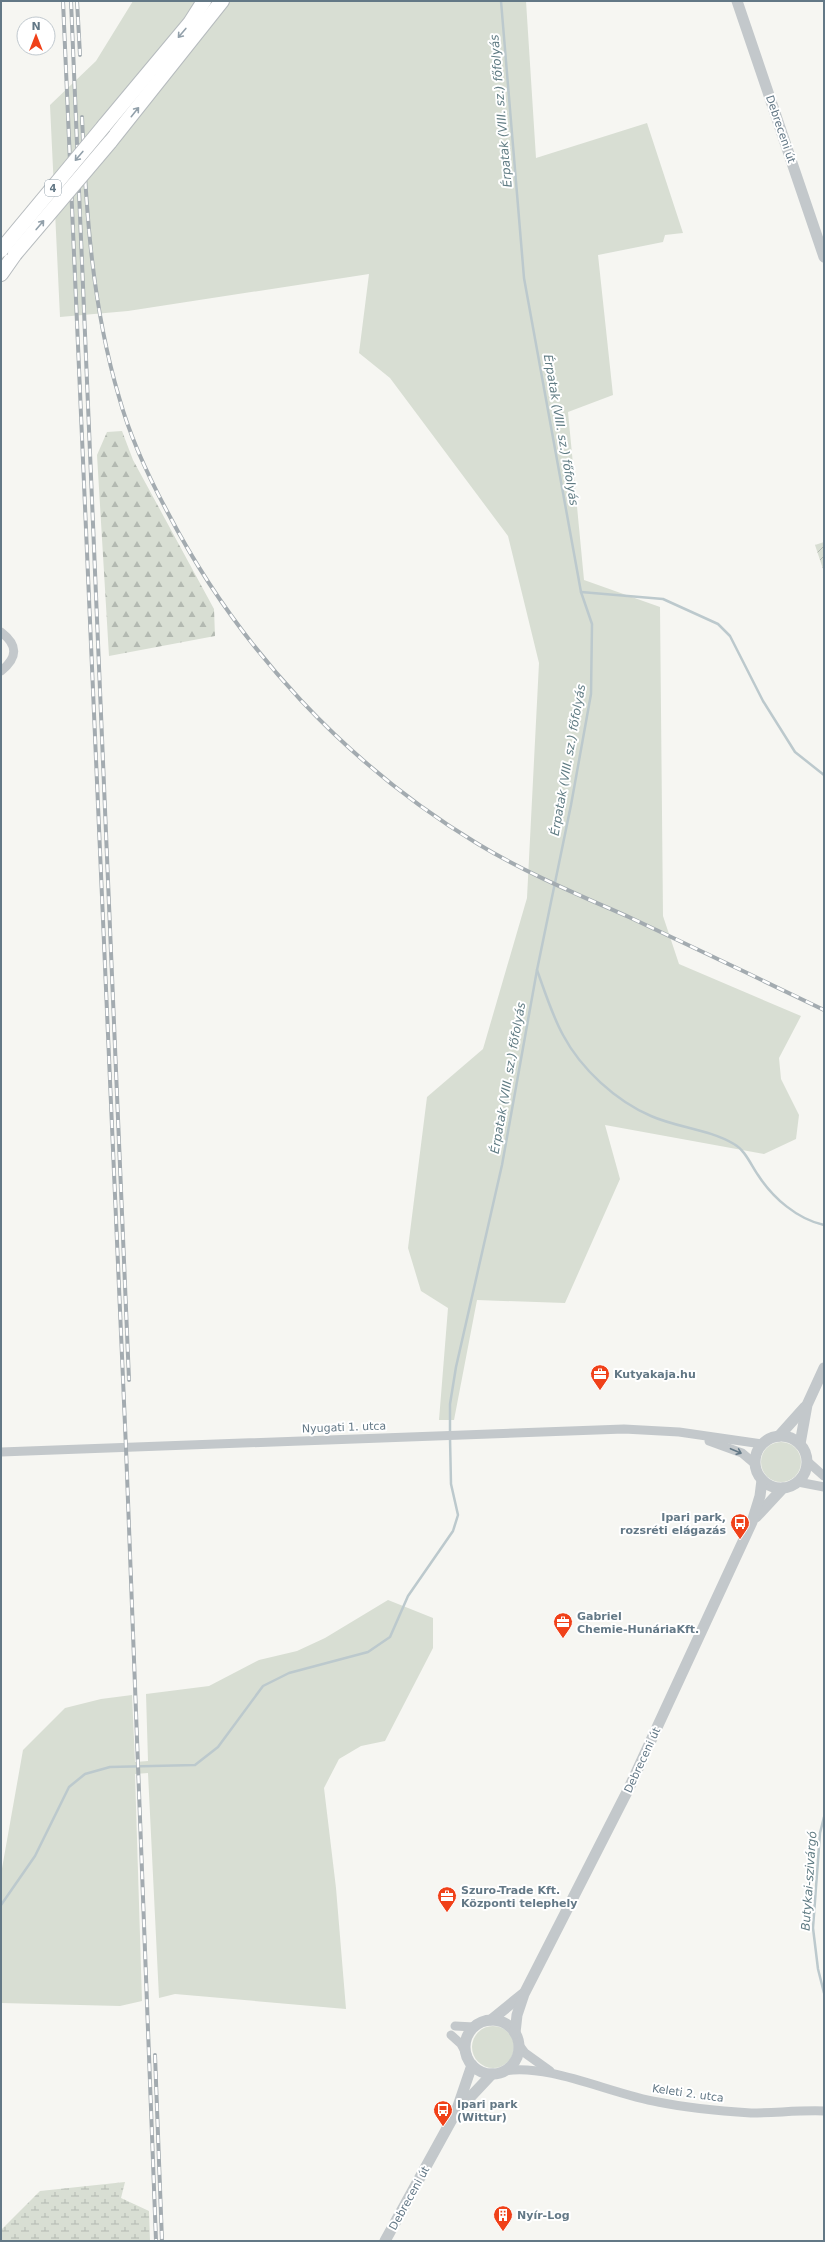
<svg xmlns="http://www.w3.org/2000/svg" width="825" height="2242" viewBox="0 0 825 2242" font-family="'DejaVu Sans',sans-serif">
<style>
.grass{fill:#d8ded3}
.forest{fill:url(#forest-firs)}
.wetland{fill:url(#wetland-marsh)}
.garden{fill:url(#garden-furrows)}
.lines{fill:none;stroke-linecap:round;stroke-linejoin:round}
.stream{stroke:#bcc9cd;stroke-width:2.5}
.primary-casing{stroke:#b6bbbe;stroke-width:16}
.minor{stroke:#c3c8cb;stroke-width:9}
.tertiary{stroke:#c3c8cb;stroke-width:11}
.primary{stroke:#fff;stroke-width:14}
.rail-casing{stroke:#a3abb0;stroke-width:4}
.rail{stroke:#fff;stroke-width:2.5;stroke-dasharray:8;stroke-linecap:butt}
.primary-bridge-casing{stroke:#b6bbbe;stroke-width:16;stroke-linecap:butt}
.primary-bridge{stroke:#fff;stroke-width:14}
.oneway{stroke:#92a0aa}
.oneway2{stroke:#637886}
.labels{text-anchor:middle;stroke-width:4;stroke-linejoin:round;paint-order:stroke}
.shield{fill:#fff;stroke:#92a0aa;stroke-width:1}
.shield-label{font-size:10px;font-weight:bold;fill:#637886}
.street-label{font-size:11px;fill:#637886;stroke:#fff}
.poi-label{font-size:11px;font-weight:bold;fill:#637886;stroke:#fff;text-anchor:start}
.water-label{font-size:12px;font-style:italic;fill:#5f7b83;stroke:#fff}
</style>
<defs>
<pattern id="forest-firs" width="22" height="20" patternUnits="userSpaceOnUse"><rect width="22" height="20" fill="#d8ded3"/><path d="M5 1l3.5 6h-7zM16 11l3.5 6h-7z" fill="#b3b9b1"/></pattern>
<pattern id="wetland-marsh" width="20" height="14" patternUnits="userSpaceOnUse"><rect width="20" height="14" fill="#d8ded3"/><path d="M1 5h8M5 5V1M11 12h8M15 12V8" fill="none" stroke="#b3b9b1"/></pattern>
<pattern id="garden-furrows" width="10" height="10" patternUnits="userSpaceOnUse"><rect width="10" height="10" fill="#d8ded3"/><path d="M-1 1l2-2M0 10L10 0M9 11l2-2" fill="none" stroke="#b3b9b1"/></pattern>
</defs>
<rect width="100%" height="100%" fill="#f6f6f2"/>
<g class="grass">
<path d="M133,1H526L536,158L647,123L683,233L665,235L663,242L598,255L613,395L568,412L584,580L660,607L663,916L679,964L801,1016L779,1058L781,1079L799,1115L796,1139L764,1154L605,1125L620,1179L565,1303L477,1300L454,1420H439L448,1308L421,1291L408,1248L427,1097L483,1049L527,898L539,663L508,536L390,378L359,353L369,274L128,311L60,317L50,105L96,61Z"/>
<circle cx="781" cy="1462" r="20"/>
<path d="M388,1600L433,1618V1648L385,1741L361,1746L339,1759L324,1788L336,1888L346,2009L175,1994L159,1998L148,1773L135,1774L142,2001L120,2006L1,2003V1874L23,1750L65,1708L101,1699L132,1695L135,1762L148,1761L146,1694L209,1686L259,1660L297,1651L325,1638Z"/>
<circle cx="493" cy="2047" r="21"/>
</g>
<path class="forest" d="M122,431L133,460L214,609L215,636L109,656L97,455L107,432Z"/>
<path class="wetland" d="M125,2182L121,2198L149,2211L150,2241H1V2230L40,2191Z"/>
<path class="garden" d="M824,542V572L815,545Z"/>
<g class="lines">
<g class="stream">
<path d="M581,592L663,599L718,624L730,636L763,701L795,752L824,775"/>
<path d="M537,970C545,992 552,1015 563,1035C581,1069 616,1101 651,1116C678,1128 709,1129 734,1144C745,1150 751,1165 758,1175C773,1198 797,1219 824,1225"/>
<path d="M450,1433V1404L456,1367L502,1165L537,970L571,805L591,694L592,624L581,592L524,278L501,1"/>
<path d="M824,1817L820,1833L813,1928L818,1969L824,1993"/>
<path d="M1,1905L35,1856L69,1787L85,1774L110,1767L195,1765L218,1747L263,1686L289,1673L368,1652L390,1637L408,1596L453,1531L458,1515L451,1484L450,1438"/>
</g>
<defs>
<g id="primary">
<path d="M104,126L190,23L204,1"/>
<path d="M110,142L222,1"/>
<path d="M1,274L15,254"/>
</g>
</defs>
<use href="#primary" class="primary-casing"/>
<g class="minor">
<path d="M1,632C18,645 18,657 1,671"/>
<path d="M709,1441L742,1453L755,1464"/>
<path d="M1,1452L624,1429L679,1432L762,1444"/>
<path d="M808,1462L824,1476"/>
<path d="M798,1482L824,1487"/>
<path d="M455,2026L474,2027"/>
<path d="M451,2035L461,2044L467,2055"/>
<path d="M519,2045L525,2053L550,2071"/>
<path d="M504,2071C549,2063 611,2094 658,2102C688,2108 720,2111 751,2113C775,2113 800,2110 824,2111"/>
</g>
<g class="tertiary">
<path d="M737,1L824,257"/>
<circle cx="781" cy="1462" r="26"/>
<path d="M779,1436L805,1407"/>
<path d="M800,1444L807,1405L824,1368"/>
<path d="M756,1517L783,1488"/>
<path d="M491,2020L523,1994"/>
<circle cx="492" cy="2047" r="27"/>
<path d="M515,2033L517,2015L524,1994L629,1788L752,1522L760,1496L762,1480"/>
<path d="M462,2106L492,2074"/>
<path d="M385,2241L456,2112L472,2065"/>
</g>
<use href="#primary" class="primary"/>
<defs>
<g id="rail">
<path d="M63,1L126,1448L156,2241"/>
<path d="M71,1L129,1380"/>
<path d="M77,1L80,55"/>
<path d="M82,117C86,211 92,306 119,397C130,437 148,476 168,513C239,649 347,765 478,844C526,873 579,895 631,918C695,948 760,979 824,1010"/>
<path d="M155,2055L162,2241"/>
</g>
</defs>
<use href="#rail" class="rail-casing"/>
<use href="#rail" class="rail"/>
<defs>
<g id="primary-bridge">
<path d="M1,250L104,126"/>
<path d="M15,254L110,142"/>
</g>
</defs>
<use href="#primary-bridge" class="primary-bridge-casing"/>
<use href="#primary-bridge" class="primary-bridge"/>
</g>
<defs><path id="oneway-shaft" d="M-6 0H5M1.5-3L5.5 0L1.5 3" fill="none" stroke-width="1.6" stroke-linecap="round" stroke-linejoin="round"/></defs>
<g class="oneway">
<use href="#oneway-shaft" transform="translate(182 33) rotate(130)"/>
<use href="#oneway-shaft" transform="translate(135 112) rotate(-51)"/>
<use href="#oneway-shaft" transform="translate(79 156) rotate(130)"/>
<use href="#oneway-shaft" transform="translate(40 225) rotate(-50)"/>
</g>
<use class="oneway2" href="#oneway-shaft" transform="translate(736 1451) rotate(23)"/>
<defs>
<symbol id="office-pin" viewBox="-11 -11 22 30"><path d="M0 17L-7.5 6A9.5 9.5 0 1 1 7.5 6Z" fill="#f04119" stroke="#fff"/><path d="M-6-3h4V-5.5h4V-3h4V5H-6ZM-1-4.5V-3h2v-1.5ZM-6 0V1H6V0Z" fill="#fff"/></symbol>
<symbol id="bus-pin" viewBox="-11 -11 22 30"><path d="M0 17L-7.5 6A9.5 9.5 0 1 1 7.5 6Z" fill="#f04119" stroke="#fff"/><path d="M-5-6H5V4H4V6H2V4H-2V6H-4V4H-5ZM-3.5-4V0h7V-4ZM-3.5 1.2v1.5H-2V1.2ZM2 1.2v1.5H3.5V1.2Z" fill="#fff"/></symbol>
<symbol id="building-pin" viewBox="-11 -11 22 30"><path d="M0 17L-7.5 6A9.5 9.5 0 1 1 7.5 6Z" fill="#f04119" stroke="#fff"/><path d="M-4-6H4V6H1V3H-1V6H-4ZM-2.5-4.3h1.7v1.8h-1.7ZM.8-4.3h1.7v1.8H.8ZM-2.5-1h1.7V.8h-1.7ZM.8-1h1.7V.8H.8Z" fill="#fff"/></symbol>
</defs>
<g fill-rule="evenodd">
<use href="#office-pin" x="589" y="1363" width="22" height="30"/>
<use href="#bus-pin" x="729" y="1512" width="22" height="30"/>
<use href="#office-pin" x="552" y="1611" width="22" height="30"/>
<use href="#office-pin" x="436" y="1885" width="22" height="30"/>
<use href="#bus-pin" x="432" y="2099" width="22" height="30"/>
<use href="#building-pin" x="492" y="2204" width="22" height="30"/>
</g>
<g class="labels">
<rect class="shield" x="45" y="180" width="16" height="16" rx="3"/>
<g class="shield-label">
<text x="53" y="192">4</text>
</g>
<g class="street-label">
<text transform="translate(781 129) rotate(71)" y="4">Debreceni út</text>
<text transform="translate(344 1427) rotate(-2)" y="4">Nyugati 1. utca</text>
<text transform="translate(642 1760) rotate(-65)" y="4">Debreceni út</text>
<text transform="translate(688 2093) rotate(8)" y="4">Keleti 2. utca</text>
<text transform="translate(409 2198) rotate(-61)" y="4">Debreceni út</text>
</g>
<g class="poi-label">
<text x="614" y="1378">Kutyakaja.hu</text>
<text x="726" y="1521" text-anchor="end">Ipari park,<tspan x="726" dy="13">rozsréti elágazás</tspan></text>
<text x="577" y="1620">Gabriel<tspan x="577" dy="13">Chemie-HunáriaKft.</tspan></text>
<text x="461" y="1894">Szuro-Trade Kft.<tspan x="461" dy="13">Központi telephely</tspan></text>
<text x="457" y="2108">Ipari park<tspan x="457" dy="13">(Wittur)</tspan></text>
<text x="517" y="2219">Nyír-Log</text>
</g>
<g class="water-label">
<text transform="translate(501 111) rotate(-95)" y="4">Érpatak (VIII. sz.) főfolyás</text>
<text transform="translate(561 430) rotate(80)" y="4">Érpatak (VIII. sz.) főfolyás</text>
<text transform="translate(568 760) rotate(-80)" y="4">Érpatak (VIII. sz.) főfolyás</text>
<text transform="translate(508 1078) rotate(-80)" y="4">Érpatak (VIII. sz.) főfolyás</text>
<text transform="translate(809 1881) rotate(-86)" y="4">Butykai-szivárgó</text>
</g>
</g>
<rect width="825" height="2242" fill="none" stroke="#637886" stroke-width="4"/>
<g transform="translate(36 36)"><circle r="19" fill="#ffffff" stroke="#c1c9cf"/>
<path d="M0-3L7 15L0 10L-7 15Z" fill="#f04119"/>
<text y="-6" font-size="11" font-weight="bold" text-anchor="middle" fill="#637886">N</text>
</g>
</svg>
